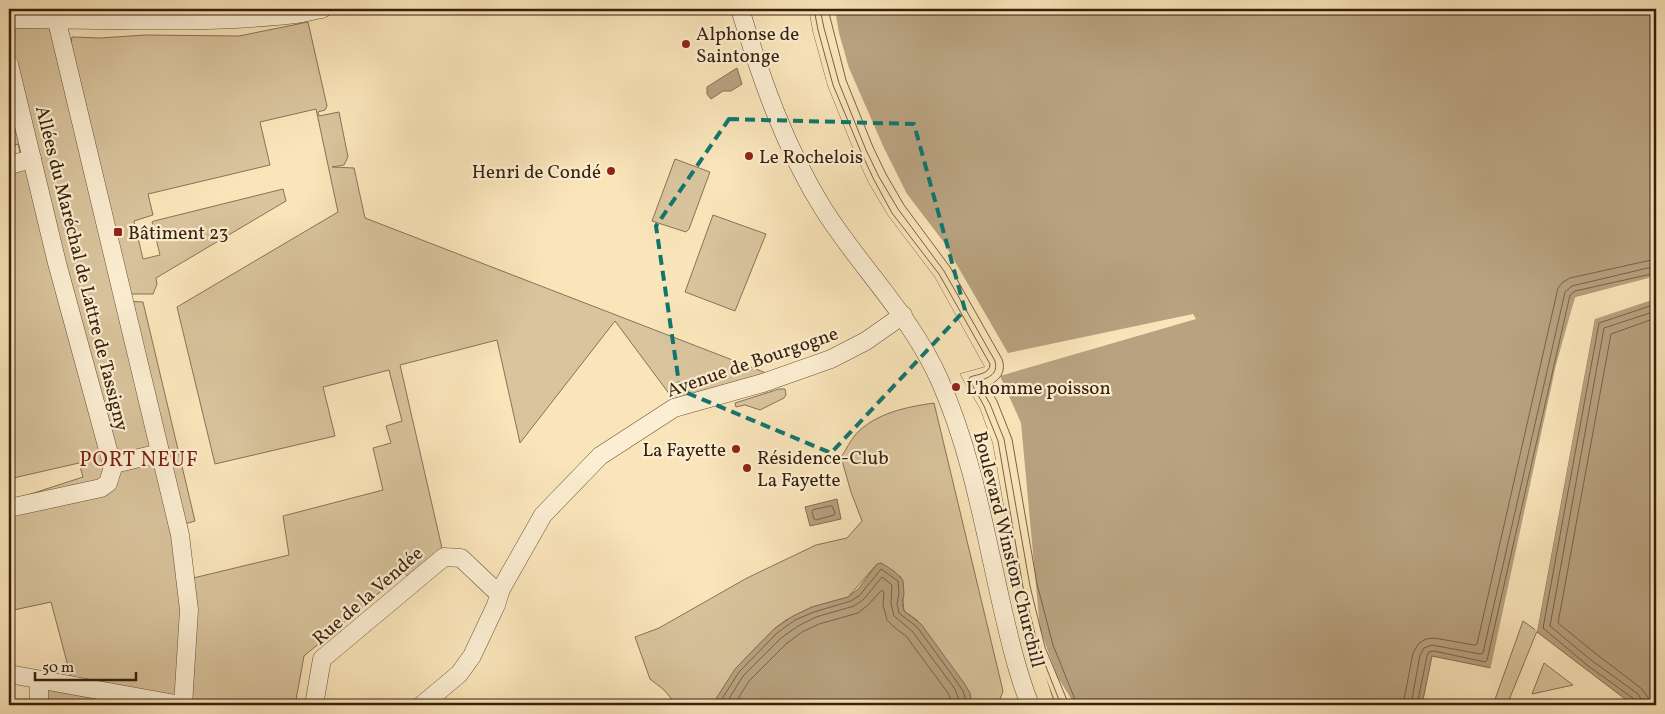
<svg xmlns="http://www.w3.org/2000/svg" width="1665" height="714" viewBox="0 0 1665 714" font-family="Vollkorn,serif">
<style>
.green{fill:#d9c49d;stroke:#887256;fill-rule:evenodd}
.water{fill:#b8a280;stroke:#846e52}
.pier{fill:#fae5ba}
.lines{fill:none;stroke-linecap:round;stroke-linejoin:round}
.shore{stroke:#786247;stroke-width:1}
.minor-casing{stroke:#685239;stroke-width:19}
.minor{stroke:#fceed2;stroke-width:18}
.marked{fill:none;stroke:#0f766e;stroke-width:4;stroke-dasharray:10 6;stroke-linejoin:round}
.poi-dot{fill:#8f2418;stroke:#fceed2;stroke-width:2}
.labels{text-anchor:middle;stroke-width:4.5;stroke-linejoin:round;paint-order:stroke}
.poi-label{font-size:19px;fill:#37210e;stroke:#fceed2;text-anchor:start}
.street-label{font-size:19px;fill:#37210e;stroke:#fceed2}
.quarter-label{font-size:21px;letter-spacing:1px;fill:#7a1f14;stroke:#fceed2}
</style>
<rect width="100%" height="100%" fill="#fae5ba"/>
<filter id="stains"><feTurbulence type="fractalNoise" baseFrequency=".004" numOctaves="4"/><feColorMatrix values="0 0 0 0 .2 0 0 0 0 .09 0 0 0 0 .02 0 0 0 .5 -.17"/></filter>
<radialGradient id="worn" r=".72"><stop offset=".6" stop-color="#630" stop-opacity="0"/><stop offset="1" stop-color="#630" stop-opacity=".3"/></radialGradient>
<g class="green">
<path d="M9,9H68L57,19L67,61L72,37L100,38L145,35L239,36L308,22L327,106L325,110L318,112L319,116L339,112L348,157L344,165L332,167L354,168L365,218L779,378L679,407L615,321L520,443L497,340L400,365L444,557L413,583L404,572L304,656L295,705H39V680L73,685L51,602L9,611V501L83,477L79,463L9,479V198L15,196L9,170L22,161L18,144L9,147ZM316,109L338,212L177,307L215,464L335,436L323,387L389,370L402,421L386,426L391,443L373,448L383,490L283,516L289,555L185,580L178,526L195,521L143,302L124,301L123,294H153L157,284L156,278L286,201L283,189L154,221L152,222L160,255L143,259L134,221L153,215L148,194L270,165L260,122Z"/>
<path d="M118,9H317L111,21Z"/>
<path d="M675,159L710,172L689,229L686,232L652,221Z"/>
<path d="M713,215L766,234L735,311L685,292Z"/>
<path d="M779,389H785L786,395L784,398L760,410L745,405L736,407L735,403Z"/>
<path d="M934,403L1003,691L998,705H973L967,689L917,620L904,611L901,577L877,564L848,597L812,607L786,620L774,629L739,665L714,705H677L663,689L650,679L635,637L659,628L747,578L816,545L847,538L862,521L851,492L841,457C846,450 850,441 856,434C876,413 906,407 934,403Z"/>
<path d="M1523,621L1537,631L1507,705H1493Z"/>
<path d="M1544,663L1573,685L1532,694Z"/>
</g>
<g class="water">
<path d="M809,9H1656V277L1575,297L1491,668L1432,656L1422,705H1057L1053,698L1018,588L993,443L980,408L960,374L985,367L935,277L888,215L869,183L856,155L828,86L813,31Z"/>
<path d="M737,68L742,84L731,91H723L711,99L707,94V87Z"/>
<path d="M1656,299V705H1633L1537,632L1595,318Z"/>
<path d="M837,499L841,519L810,526L805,507Z"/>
<path d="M881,563L894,571L903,580L904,594L902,603L904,611L921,624L964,683L970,693L972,705H712L735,669L774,629L793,616L812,607L848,597L858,589L877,564Z"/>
</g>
<g class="pier">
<path d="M809,9H835L839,33L849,68L884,148L907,194L943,241L1008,353L1193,314L1196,319L1000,376L1021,423L1040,629L1057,676L1075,705H1057L1035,651L1018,588L993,443L980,408L960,374L985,367L935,277L888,215L869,183L856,155L828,86L813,31Z"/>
<path d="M1656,276V280L1577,299L1493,668L1490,670L1556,365L1575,297Z"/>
<path d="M1656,296V299L1595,319L1537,632L1535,630L1592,318Z"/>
</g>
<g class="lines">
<g class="shore">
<path d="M814,9L818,30L833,85L861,152L874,180L892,213L939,274L990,364C990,374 978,374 970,377L969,379L984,406L998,441L1023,587L1039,649L1061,705"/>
<path d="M820,9L824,28L839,83L866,150L879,177L898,209L944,271L995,361C998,374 990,377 979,381L978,383L990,404L1004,439L1030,586L1045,647L1067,700L1068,705"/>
<path d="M828,9L846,80L873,147L886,174L904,205L950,267L1002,359C1006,371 1001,379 990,385L989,388L997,401L1012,439L1037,584L1053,645L1074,697L1075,705"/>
<path d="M832,506L835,513L834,515L816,520L814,519L812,512L813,510Z"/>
<path d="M718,705L739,672L777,633L795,620L814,612L851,601L860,595L881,569L898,581L899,593L897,604L899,613L917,627L950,672L963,691L967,705"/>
<path d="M725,705L743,676L781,638L798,626L816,617L854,606L864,599L882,577L892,585L891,604L894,616L912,631L955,689L961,705"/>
<path d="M734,705L749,681L786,644L802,632L819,624L858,613L868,605L882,590L884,592L883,605L887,620L894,627L906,636L948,693L953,705"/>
<path d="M1403,705L1413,653L1419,643L1426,639L1434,638L1474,645L1477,644L1558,288L1563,282L1570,278L1656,259"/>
<path d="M1411,705L1420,655L1424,648L1432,645L1480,654L1483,653L1565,292L1572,286L1656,266"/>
<path d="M1417,705L1427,656L1429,652L1434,651L1485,662L1487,660L1570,295L1575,291L1656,273"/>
<path d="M1636,705L1634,699L1587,665L1543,628L1599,323L1656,304"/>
<path d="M1642,705L1641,699L1638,694L1591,660L1550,626L1604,328L1656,311"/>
<path d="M1649,705L1648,697L1642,689L1595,653L1558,623L1611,334L1656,318"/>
</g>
<defs>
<g id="minor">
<path d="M54,9L180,535L189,610L183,705"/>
<path d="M740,9C761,78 785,148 824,210C861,268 912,317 940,381C971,451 984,527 1001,602C1009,637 1017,672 1030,705"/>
<path d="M9,19C104,19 201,25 296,14C305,13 313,10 322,9"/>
<path d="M9,64L57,263L110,457L114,464L160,453"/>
<path d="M9,165L32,159"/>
<path d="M9,508L101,488L108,483L114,464"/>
<path d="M9,674L181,705"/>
<path d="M39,705V680"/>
<path d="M314,705L322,659L444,557L461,558L499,594"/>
<path d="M422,705L459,674L472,656L496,605L501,589L543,515L600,456L674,408L763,383L831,359L866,341L903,315"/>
</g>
</defs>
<use href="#minor" class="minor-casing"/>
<use href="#minor" class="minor"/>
</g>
<path class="marked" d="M729,119L914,124L965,310L831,453L680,390L656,226Z"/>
<g class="poi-dot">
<circle cx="686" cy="44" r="5"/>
<circle cx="749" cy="156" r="5"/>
<circle cx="611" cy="171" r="5"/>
<rect x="113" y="227" width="10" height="10" rx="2.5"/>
<circle cx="956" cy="387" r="5"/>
<circle cx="736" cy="449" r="5"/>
<circle cx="747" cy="468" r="5"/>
</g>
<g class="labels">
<g class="poi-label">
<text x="696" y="40">Alphonse de<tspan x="696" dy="22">Saintonge</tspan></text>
<text x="759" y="163">Le Rochelois</text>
<text x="601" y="178" text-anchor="end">Henri de Condé</text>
<text x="128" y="239">Bâtiment 23</text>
<text x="966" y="394">L'homme poisson</text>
<text x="726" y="456" text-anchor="end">La Fayette</text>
<text x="757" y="464">Résidence-Club<tspan x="757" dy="22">La Fayette</tspan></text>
</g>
<g class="street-label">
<text transform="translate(83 268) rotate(76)" y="7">Allées du Maréchal de Lattre de Tassigny</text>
<text transform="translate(752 361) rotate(-19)" y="7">Avenue de Bourgogne</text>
<text transform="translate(1010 549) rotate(76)" y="7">Boulevard Winston Churchill</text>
<text transform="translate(367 595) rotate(-41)" y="7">Rue de la Vendée</text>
</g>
<g class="quarter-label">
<text x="139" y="466">PORT NEUF</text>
</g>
</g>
<rect width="1665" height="714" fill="none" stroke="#fae5ba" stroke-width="30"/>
<rect x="10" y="10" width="1645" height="694" fill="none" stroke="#37210e" stroke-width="2.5"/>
<rect x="15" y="15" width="1635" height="684" fill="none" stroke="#37210e"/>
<path d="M35 672v8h101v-8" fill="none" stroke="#37210e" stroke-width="2.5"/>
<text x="42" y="672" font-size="15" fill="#37210e" stroke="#fceed2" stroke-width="4" paint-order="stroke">50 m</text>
<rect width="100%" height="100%" filter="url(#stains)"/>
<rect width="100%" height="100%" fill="url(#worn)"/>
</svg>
